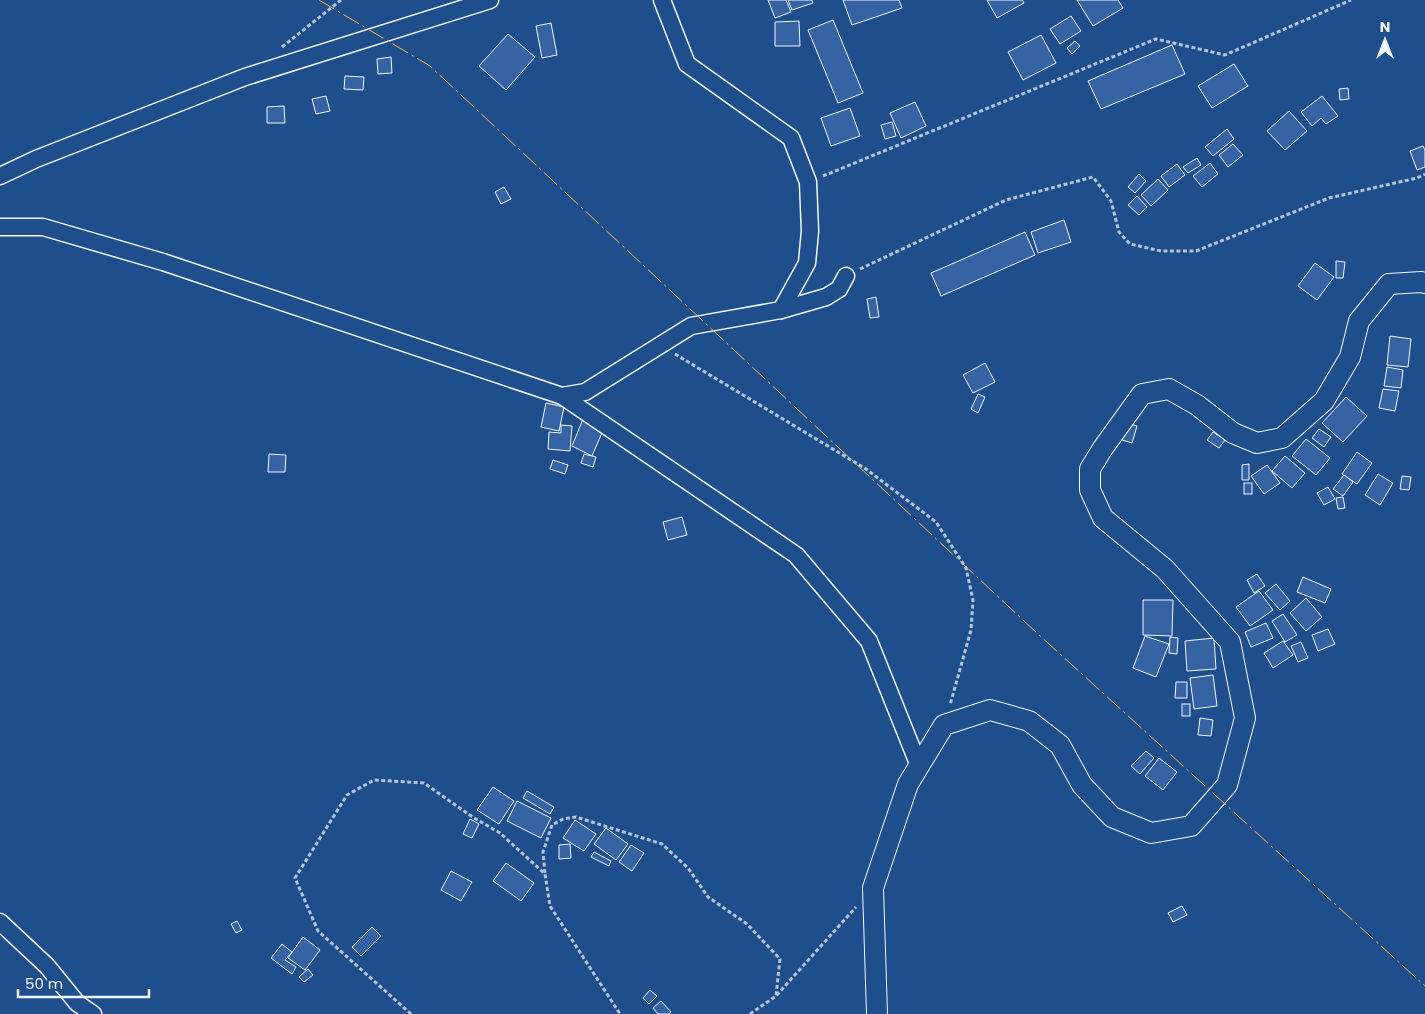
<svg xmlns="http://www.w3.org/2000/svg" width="1425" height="1014" viewBox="0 0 1425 1014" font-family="Poppins,sans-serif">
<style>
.building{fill:#3563a3;stroke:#f2f6ff}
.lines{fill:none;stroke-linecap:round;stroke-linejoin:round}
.minor-casing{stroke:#f2f6ff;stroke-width:19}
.tertiary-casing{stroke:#f2f6ff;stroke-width:22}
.path{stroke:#b3c4dc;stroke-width:3;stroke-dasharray:4 2.5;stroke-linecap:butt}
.minor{stroke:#1f4e8c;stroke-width:16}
.tertiary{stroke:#1f4e8c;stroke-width:20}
.power{stroke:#ffb74d;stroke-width:1;stroke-dasharray:18 4 2.5 4;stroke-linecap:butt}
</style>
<rect width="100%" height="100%" fill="#1f4e8c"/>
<g class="building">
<path d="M768,0H786L791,12L775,18Z"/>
<path d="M788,0H812L813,3L792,10Z"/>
<path d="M843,0H899L902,8L852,25Z"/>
<path d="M987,0H1022L1024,3L997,18Z"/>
<path d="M1077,0H1118L1123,8L1093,26Z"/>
<path d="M1071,16L1081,31L1060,44L1050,29Z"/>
<path d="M833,20L863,93L838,103L808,30Z"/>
<path d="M799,21L800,46H775V22Z"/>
<path d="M551,23L557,55L542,58L536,26Z"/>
<path d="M508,34L535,57L506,90L479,66Z"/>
<path d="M1041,35L1056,63L1023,80L1008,52Z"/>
<path d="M1075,41L1080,46L1072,54L1067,48Z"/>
<path d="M1172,45L1185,74L1101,109L1088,81Z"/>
<path d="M391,57L392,73L378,74L377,59Z"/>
<path d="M1234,64L1248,86L1212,108L1198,86Z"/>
<path d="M345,76L364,77L363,90L344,89Z"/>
<path d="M1348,88L1349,99L1340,100L1339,89Z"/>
<path d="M326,96L330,111L316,114L312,99Z"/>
<path d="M1322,96L1338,116L1326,124L1321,118L1312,126L1301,112Z"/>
<path d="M915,102L926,126L901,138L890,113Z"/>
<path d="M284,106L285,123H267V107Z"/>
<path d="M850,108L860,136L831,146L821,118Z"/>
<path d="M1289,111L1307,131L1285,150L1267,131Z"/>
<path d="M892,122L896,136L885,139L881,125Z"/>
<path d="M1227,129L1234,139L1213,156L1205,147Z"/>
<path d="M1233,144L1243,155L1228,167L1219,155Z"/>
<path d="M1423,146L1425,150V167L1417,170L1410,151Z"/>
<path d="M1197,158L1201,165L1188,173L1183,167Z"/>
<path d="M1210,163L1218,174L1202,187L1193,176Z"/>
<path d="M1177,164L1185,175L1169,187L1161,176Z"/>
<path d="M1139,174L1146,181L1135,193L1128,187Z"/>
<path d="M1158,179L1168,190L1151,206L1141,195Z"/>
<path d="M504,187L511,199L501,204L495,192Z"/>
<path d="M1137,196L1147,207L1139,215L1128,205Z"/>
<path d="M1064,220L1071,242L1038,253L1031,232Z"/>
<path d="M1025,232L1035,255L941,296L931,273Z"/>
<path d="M1336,261L1345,262L1343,278H1336Z"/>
<path d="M1315,263L1334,277L1317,300L1298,286Z"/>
<path d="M876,297L879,317L870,318L867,299Z"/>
<path d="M1390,336L1411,339L1408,367L1387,365Z"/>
<path d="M985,363L995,382L973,393L963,375Z"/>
<path d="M1387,367L1403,370L1401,388L1384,386Z"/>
<path d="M1383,389L1399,391L1395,411L1379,408Z"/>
<path d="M978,394L985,397L978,413L971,409Z"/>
<path d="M1346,397L1367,416L1343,442L1322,423Z"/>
<path d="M546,403L564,407L559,431L541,427Z"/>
<path d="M583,419L604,428L592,456L572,446Z"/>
<path d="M1124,422L1137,426L1132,443L1119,439Z"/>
<path d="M561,425L572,426L570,451L548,449L549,432L561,433Z"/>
<path d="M1319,429L1331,437L1324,447L1312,438Z"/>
<path d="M1213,432L1225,440L1219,448L1207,440Z"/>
<path d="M1306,439L1330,458L1316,475L1292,456Z"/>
<path d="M1357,452L1372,463L1357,484L1342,474Z"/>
<path d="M269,454L286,455L285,472H268Z"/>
<path d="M584,454L596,457L593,467L581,463Z"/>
<path d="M1285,456L1305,473L1292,488L1272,471Z"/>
<path d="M553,460L568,465L565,474L550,469Z"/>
<path d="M1249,464V480H1242V465Z"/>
<path d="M1267,465L1280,483L1264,494L1251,476Z"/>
<path d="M1378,474L1393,483L1380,505L1365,495Z"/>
<path d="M1344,475L1353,482L1343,496L1333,489Z"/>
<path d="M1402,476L1411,477L1409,490L1400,489Z"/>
<rect x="1244" y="483" width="8" height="11"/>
<path d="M1328,487L1335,499L1324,505L1317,493Z"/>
<path d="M1343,497L1345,508L1338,509L1336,498Z"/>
<path d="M682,517L687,535L668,540L663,522Z"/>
<path d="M1257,574L1265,586L1254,593L1247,580Z"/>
<path d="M1303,577L1331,589L1325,603L1297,592Z"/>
<path d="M1276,584L1290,601L1280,610L1265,593Z"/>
<path d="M1259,591L1273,610L1250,626L1236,607Z"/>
<path d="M1306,598L1322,617L1306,631L1290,613Z"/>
<path d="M1143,600H1173L1172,636L1143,635Z"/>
<path d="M1283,614L1297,635L1285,642L1272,621Z"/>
<path d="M1266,623L1273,638L1251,647L1245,632Z"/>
<path d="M1328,629L1335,644L1318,651L1312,635Z"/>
<path d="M1145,636L1169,644L1156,677L1133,668Z"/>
<path d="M1170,637L1178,638L1177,654L1169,653Z"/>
<path d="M1214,638L1216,669L1187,671L1185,641Z"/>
<path d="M1283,641L1293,655L1273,668L1264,653Z"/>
<path d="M1301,642L1308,658L1298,662L1291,646Z"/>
<path d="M1213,675L1217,706L1194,709L1190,678Z"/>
<path d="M1176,682H1187V698H1175Z"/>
<rect x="1182" y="704" width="8" height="12"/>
<path d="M1200,718L1213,720L1211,736L1198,735Z"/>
<path d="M1146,751L1154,758L1140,774L1131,766Z"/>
<path d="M1159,758L1177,772L1163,790L1145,776Z"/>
<path d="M493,787L514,801L499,824L477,810Z"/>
<path d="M527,791L554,807L550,814L523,798Z"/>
<path d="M517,801L551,818L541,838L507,821Z"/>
<path d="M470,819L479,824L472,838L463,834Z"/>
<path d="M575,820L596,834L584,851L563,838Z"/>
<path d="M606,828L628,844L616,860L594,844Z"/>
<path d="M570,844L571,858L559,859V845Z"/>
<path d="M631,845L644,853L632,871L619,862Z"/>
<path d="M594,852L611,861L609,866L591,857Z"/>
<path d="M506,863L534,883L521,901L493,881Z"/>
<path d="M451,871L472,882L461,901L441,890Z"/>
<path d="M1182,906L1187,915L1173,922L1168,913Z"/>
<path d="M237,921L242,930L236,933L231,924Z"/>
<path d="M372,927L381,936L361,956L352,947Z"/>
<path d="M303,937L320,950L305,970L288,958Z"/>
<path d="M282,944L292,952L285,960L296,967L292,974L271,958Z"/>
<path d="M308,969L313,975L304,982L299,977Z"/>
<path d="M650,990L657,996L649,1004L643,998Z"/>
<path d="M661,1001L671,1012L669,1014H658L653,1008Z"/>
</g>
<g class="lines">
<defs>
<g id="minor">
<path d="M662,0L687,64L791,138L808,182L810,231L807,263L781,310"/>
<path d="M0,176L36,159L245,77L490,0"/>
<path d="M0,227H43L163,262L562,396L796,555L869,641L919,766"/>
<path d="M562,396L585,392L691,326L781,310L826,297L839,289L846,276"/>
<path d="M0,922L47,966L77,1003L93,1014"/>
</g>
<path id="tertiary" d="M877,1014L873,888L908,784L944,725L990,710L1029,721L1060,745L1082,785L1112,817L1151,833L1191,826L1227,785L1245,718L1230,642L1165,569L1103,518L1090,490V469L1103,448L1142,394L1169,389L1197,405L1233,433L1257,443L1282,438L1324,401L1350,357L1359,321L1389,284L1421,282L1425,283"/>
</defs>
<use href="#minor" class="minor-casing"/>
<use href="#tertiary" class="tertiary-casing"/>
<g class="path">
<path d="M282,47L341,0"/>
<path d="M823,176L1156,39L1225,55L1351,0"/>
<path d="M860,269L1006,200L1093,177L1111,201L1119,232L1130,244L1161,251H1196L1329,198L1417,178L1425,174"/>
<path d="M675,354L866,469L936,522L966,568L973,600L971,630L950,705"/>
<path d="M545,873L543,852L552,825L563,819L576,817L662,844L688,868L708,897L747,924L780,959L776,996"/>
<path d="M411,1014L318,931L295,878L347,795L374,780L424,783L474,818L500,833L545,874L550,906L620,1014"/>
<path d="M750,1014L776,996L856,907"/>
</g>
<use href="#minor" class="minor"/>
<use href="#tertiary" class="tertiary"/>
<path class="power" d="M319,0L430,66L1038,634L1425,986"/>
</g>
<g transform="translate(1385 40)" stroke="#1f4e8c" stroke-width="4" paint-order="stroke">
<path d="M0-4L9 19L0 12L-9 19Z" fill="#f2f6ff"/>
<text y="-8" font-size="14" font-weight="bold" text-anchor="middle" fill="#f2f6ff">N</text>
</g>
<path d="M18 989v8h131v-8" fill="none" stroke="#f2f6ff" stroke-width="2.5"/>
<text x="25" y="989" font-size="15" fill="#f2f6ff" stroke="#1f4e8c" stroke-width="4" paint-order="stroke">50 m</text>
</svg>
